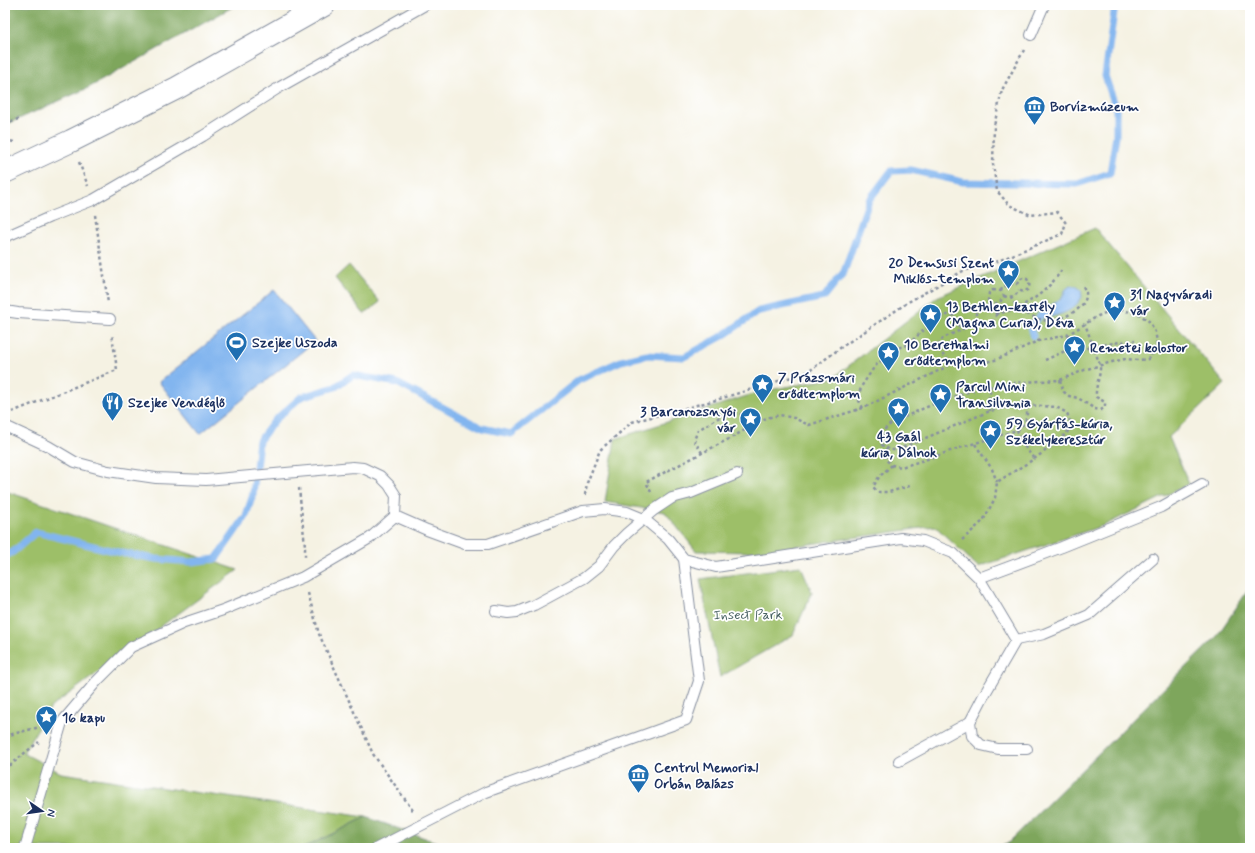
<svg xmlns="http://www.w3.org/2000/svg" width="1255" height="853" viewBox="0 0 1255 853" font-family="Mynerve,sans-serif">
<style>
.green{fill:#9dbf68;stroke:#5c7763}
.forest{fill:#7ea65c;stroke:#4c6a5d}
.water{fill:#82b5ef;stroke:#4e72a6}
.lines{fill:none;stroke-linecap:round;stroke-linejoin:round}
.stream{stroke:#82b5ef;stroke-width:7}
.lane-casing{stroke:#8890a0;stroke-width:12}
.primary-casing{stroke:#8890a0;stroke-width:24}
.path{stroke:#8890a0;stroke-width:2.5;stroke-dasharray:3 3;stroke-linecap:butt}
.lane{stroke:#fff;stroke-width:10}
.primary{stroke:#fff;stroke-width:22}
.labels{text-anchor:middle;stroke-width:3.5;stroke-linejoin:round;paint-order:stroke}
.poi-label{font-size:14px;font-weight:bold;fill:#1b2f5e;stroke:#fff;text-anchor:start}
.park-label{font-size:14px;fill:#486162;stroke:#fff}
</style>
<rect width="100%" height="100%" fill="#fff"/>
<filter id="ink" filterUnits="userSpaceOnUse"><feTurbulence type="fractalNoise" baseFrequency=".025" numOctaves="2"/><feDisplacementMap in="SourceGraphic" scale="8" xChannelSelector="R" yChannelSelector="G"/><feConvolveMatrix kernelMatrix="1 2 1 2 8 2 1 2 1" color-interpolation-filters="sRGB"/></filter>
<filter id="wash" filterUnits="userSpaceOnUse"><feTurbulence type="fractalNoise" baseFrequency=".012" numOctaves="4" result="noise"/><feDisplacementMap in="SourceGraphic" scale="16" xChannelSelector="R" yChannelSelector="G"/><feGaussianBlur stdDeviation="0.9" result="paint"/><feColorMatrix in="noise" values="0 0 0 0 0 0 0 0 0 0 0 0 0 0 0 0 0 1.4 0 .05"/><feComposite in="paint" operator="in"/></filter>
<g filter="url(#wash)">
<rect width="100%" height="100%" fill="#f5f2e3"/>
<g class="green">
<path d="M1095,228L1225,384L1169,437L1189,484L1105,525L978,567L935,526L755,552L696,551L665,512L605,502L615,439L759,392L833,378L937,297Z"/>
<path d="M349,265L380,302L364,314L335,278Z"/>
<path d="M5,491L238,570L51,707L23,753L61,773L366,817L304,848H5Z"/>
<path d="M801,566L812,592L793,635L720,677L700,579Z"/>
</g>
<g class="forest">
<path d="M5,5H236L88,88L5,125Z"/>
<path d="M1250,587V848H996L1007,844L1217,636Z"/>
<path d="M366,817L453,848H304Z"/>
</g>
<g class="water">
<path d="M1070,286H1076L1081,290L1082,297C1073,312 1061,315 1044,318L1041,315L1043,310L1061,299L1066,289Z"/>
<path d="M274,290L315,341L200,434L159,382Z"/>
</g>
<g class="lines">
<g class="stream">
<path d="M1033,336L1030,327L1041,315"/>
<path d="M5,556L13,552L36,532L122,553L156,559L191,562L216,559L246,516L253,494L259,441L275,420L301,397L335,387L353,375L397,383L482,428L511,434L579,380L621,361L647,355L684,357L721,337L759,311L824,297L844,272L869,200L891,171L911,170L963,182L1077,184L1110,173L1116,136V108L1105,76L1115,5"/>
</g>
</g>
</g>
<g filter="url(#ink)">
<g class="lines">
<defs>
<g id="lane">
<path d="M1031,35L1044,5"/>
<path d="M5,237L50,217L93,200L203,136L280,87L425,5"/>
<path d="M5,311L18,313L110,319"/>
<path d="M5,426L48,446L75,462L108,471L156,478L206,480L353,467L363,468L380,476L389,485L396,496L395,516L370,538L303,577L223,610L184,623L131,647L96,682L62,722L25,848"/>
<path d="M395,516L427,530L465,544H488L583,511L605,509L627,512L644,519L668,539L684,559L716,567L901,538L923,541L953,553L979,578L1016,640L983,697L970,722L972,736L981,745L998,749H1027"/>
<path d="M979,578L1062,547L1161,507L1202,484"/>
<path d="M496,611L508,613L517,612L534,605L584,578L599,566L614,546L627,533L654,510L672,498L691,493L737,474"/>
<path d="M1016,640L1044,634L1089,615L1153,559"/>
<path d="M899,761L970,722"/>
<path d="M377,848L486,792L686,720L699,681L684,559"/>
</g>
<path id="primary" d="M5,172L71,141L177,88L324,5"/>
</defs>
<use href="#lane" class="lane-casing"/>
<use href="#primary" class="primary-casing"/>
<g class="path">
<path d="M5,125L20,118"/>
<path d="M5,140L14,142"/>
<path d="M79,162L88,186"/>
<path d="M95,215L108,303"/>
<path d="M1017,284L1019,280L1023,278L1027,279C1031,285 1030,290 1023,292L1019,290"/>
<path d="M993,290L1001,291L1004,296C1000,303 998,305 990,305L988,301L989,293Z"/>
<path d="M1001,291L1002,288L1009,284H1017"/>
<path d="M1004,296L1007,297L1015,296L1019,290"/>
<path d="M1011,297C1013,300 1015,305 1017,308C1023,313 1041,321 1049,321C1061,320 1088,309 1086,293C1086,291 1083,287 1082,284"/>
<circle cx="986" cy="314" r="10"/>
<path d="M996,314C1003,312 1010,311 1017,308C1035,300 1052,286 1062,269"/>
<path d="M1067,335L1074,347"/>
<path d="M908,344L930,325L944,315H953L961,330"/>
<path d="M1045,360L1074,347L1076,352L1093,346L1135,340"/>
<path d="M1060,380L1064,392L1069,396L1078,398L1095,409L1101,410L1105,407V402L1096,397C1095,385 1101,376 1100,365L1085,324"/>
<path d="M863,408L858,399L861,387L875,366L897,348L907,345L939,344"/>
<path d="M990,411L988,404L991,386"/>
<path d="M12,412L117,370L112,334"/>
<path d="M1017,430L1022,443L1034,459"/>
<path d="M975,444L992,469L997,482"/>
<path d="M886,449V460L892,465L901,467L931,458L953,450L1017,430C1026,424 1028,416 1027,405"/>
<path d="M702,453L694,440L698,430L723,415L737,413L748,417L753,426"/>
<path d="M892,465L879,477L873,487L878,492H889L910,486"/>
<path d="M299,488L305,546V557"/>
<path d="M651,492L646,482L729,439L766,418L780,415L794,418L809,425L863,408L948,366L954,362"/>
<path d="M585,495L587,483L600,450L632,422L716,400L808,372L843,346L910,301L963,271L998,261L1062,234L1066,223L1057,212L1031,215L1009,205L997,191L993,164L994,126L1002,90L1024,50"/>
<path d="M962,540L983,521L995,498L997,482L1034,459L1056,443L1067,433L1071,424L1067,413L1056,407L1027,405L1012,406L990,411L897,450H890L882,445L881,438L884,430L893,422L938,402L974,390L991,386L1022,382L1060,380L1087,369L1112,362L1125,359L1139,360L1148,359L1154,351L1157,341L1155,332L1150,322L1139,314L1122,310H1112L1098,316L1067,335L1038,341L995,360L979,363L954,362L946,358L941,353L940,348L939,344L943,338L961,330L978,319"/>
<path d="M308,593L319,634L373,754L414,812"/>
<path d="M5,736L44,726"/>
<path d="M5,770L27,751L39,742"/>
</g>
<use href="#lane" class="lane"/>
<use href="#primary" class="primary"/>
</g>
</g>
<defs>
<symbol id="museum-pin" viewBox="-11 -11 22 30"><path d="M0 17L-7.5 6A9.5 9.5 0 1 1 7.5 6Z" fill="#1f6fb2" stroke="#fff"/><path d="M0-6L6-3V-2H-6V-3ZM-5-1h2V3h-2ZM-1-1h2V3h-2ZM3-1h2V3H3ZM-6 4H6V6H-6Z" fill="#fff"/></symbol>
<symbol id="sight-pin" viewBox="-11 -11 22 30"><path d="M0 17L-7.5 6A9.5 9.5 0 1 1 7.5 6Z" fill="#1f6fb2" stroke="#fff"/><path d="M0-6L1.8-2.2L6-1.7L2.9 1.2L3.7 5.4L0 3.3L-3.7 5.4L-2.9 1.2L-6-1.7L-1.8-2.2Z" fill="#fff"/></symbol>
<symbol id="stadium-pin" viewBox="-11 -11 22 30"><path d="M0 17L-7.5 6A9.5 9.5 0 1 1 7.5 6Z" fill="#1f6fb2" stroke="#fff"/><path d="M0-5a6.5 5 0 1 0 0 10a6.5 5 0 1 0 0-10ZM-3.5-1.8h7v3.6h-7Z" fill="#fff"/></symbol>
<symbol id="restaurant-pin" viewBox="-11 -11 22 30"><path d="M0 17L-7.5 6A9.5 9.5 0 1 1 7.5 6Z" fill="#1f6fb2" stroke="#fff"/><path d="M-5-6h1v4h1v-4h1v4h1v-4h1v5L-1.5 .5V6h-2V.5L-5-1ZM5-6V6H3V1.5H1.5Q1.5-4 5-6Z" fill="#fff"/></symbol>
</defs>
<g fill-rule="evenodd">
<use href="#museum-pin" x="1022" y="94" width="25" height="34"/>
<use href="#sight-pin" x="996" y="258" width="25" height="34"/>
<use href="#sight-pin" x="1102" y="290" width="25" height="34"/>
<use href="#sight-pin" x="918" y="302" width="25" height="34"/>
<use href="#stadium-pin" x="224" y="330" width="25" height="34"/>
<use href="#sight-pin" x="1062" y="334" width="25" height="34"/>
<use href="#sight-pin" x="876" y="340" width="25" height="34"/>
<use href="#sight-pin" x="750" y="372" width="25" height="34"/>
<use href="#sight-pin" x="928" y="382" width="25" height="34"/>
<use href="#restaurant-pin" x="100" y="390" width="25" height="34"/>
<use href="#sight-pin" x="886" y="396" width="25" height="34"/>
<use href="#sight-pin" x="738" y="406" width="25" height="34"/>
<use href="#sight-pin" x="978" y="418" width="25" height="34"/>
<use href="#sight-pin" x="34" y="704" width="25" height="34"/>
<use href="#museum-pin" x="626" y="762" width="25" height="34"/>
</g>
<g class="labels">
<g class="poi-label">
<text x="1050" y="111">Borvízmúzeum</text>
<text x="994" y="267" text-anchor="end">20 Demsusi Szent<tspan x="994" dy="16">Miklós-templom</tspan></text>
<text x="1130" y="299">31 Nagyváradi<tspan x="1130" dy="16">vár</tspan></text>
<text x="946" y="311">13 Bethlen-kastély<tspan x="946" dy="16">(Magna Curia), Déva</tspan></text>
<text x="252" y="347">Szejke Uszoda</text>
<text x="904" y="349">10 Berethalmi<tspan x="904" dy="16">erődtemplom</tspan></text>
<text x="1090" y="352">Remetei kolostor</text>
<text x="778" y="382">7 Prázsmári<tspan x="778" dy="16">erődtemplom</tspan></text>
<text x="956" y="391">Parcul Mini<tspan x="956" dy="16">Transilvania</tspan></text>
<text x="128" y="407">Szejke Vendéglő</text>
<text x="736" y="416" text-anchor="end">3 Barcarozsnyói<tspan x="736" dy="16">vár</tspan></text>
<text x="1006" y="428">59 Gyárfás-kúria,<tspan x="1006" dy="16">Székelykeresztúr</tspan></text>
<text x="899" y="441" text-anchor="middle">43 Gaál<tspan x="899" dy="16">kúria, Dálnok</tspan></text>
<text x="62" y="722">16 kapu</text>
<text x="654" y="772">Centrul Memorial<tspan x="654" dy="16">Orbán Balázs</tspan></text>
</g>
<g class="park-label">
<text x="748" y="619">Insect Park</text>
</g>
</g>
<rect width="1255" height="853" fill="none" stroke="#fff" stroke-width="20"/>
<g transform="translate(42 811) rotate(103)" stroke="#ffffff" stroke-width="3" paint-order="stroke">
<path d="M0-3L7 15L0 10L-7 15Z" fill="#1b2f5e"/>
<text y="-6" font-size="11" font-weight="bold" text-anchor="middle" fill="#1b2f5e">N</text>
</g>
</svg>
